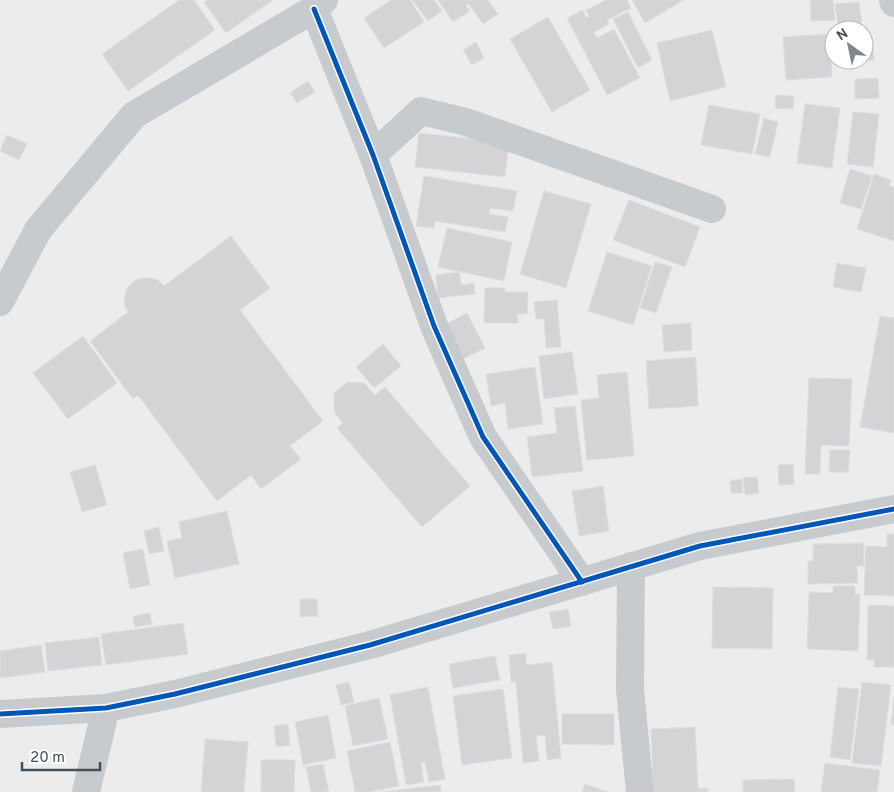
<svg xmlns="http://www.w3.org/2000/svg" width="894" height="792" viewBox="0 0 894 792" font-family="Overpass,sans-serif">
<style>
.building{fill:#d4d4d6;stroke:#dededf}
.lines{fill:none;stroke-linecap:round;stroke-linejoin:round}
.minor{stroke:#c8cbcd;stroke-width:28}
.cycleway-casing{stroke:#fff;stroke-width:8}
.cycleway{stroke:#0057b8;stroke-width:5}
</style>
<rect width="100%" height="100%" fill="#edecec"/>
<g class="building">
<path d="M179,0H194L215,30L128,91L102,54Z"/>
<path d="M207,0H273L226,33L204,2Z"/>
<path d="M391,0H410L424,22L384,48L364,18Z"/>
<path d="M412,0H434L442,11L428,21Z"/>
<path d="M438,0H488L498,14L483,24L468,3L466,5L470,11L453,22Z"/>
<path d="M606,0H627L631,8L607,20L609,24L594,32L597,38L614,29L640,78L607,95L567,18L583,10L586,18L589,16L586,10Z"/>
<path d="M632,0H684L645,23Z"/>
<path d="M810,0H833L835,20L811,21Z"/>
<path d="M859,2L862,23L838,26L835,4Z"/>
<path d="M628,12L652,60L638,68L613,19Z"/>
<path d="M548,17L590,90L552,112L510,39Z"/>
<path d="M712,30L726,87L670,101L657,43Z"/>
<path d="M829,34L832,77L786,80L783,37Z"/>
<path d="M872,37L874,60L854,62V60H864V38Z"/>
<path d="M476,42L484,58L472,65L463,50Z"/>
<path d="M878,78L879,98L855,99V79Z"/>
<path d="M308,81L315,92L297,103L290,93Z"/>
<path d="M776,95L794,96L793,109L775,108Z"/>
<path d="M805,104L840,108L832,168L797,163Z"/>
<path d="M709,105L760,114L752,154L701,145Z"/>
<path d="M853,112L879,114L873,167L847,164Z"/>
<path d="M764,118L778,122L770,157L755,154Z"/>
<path d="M419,133L509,143L505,177L415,167Z"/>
<path d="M7,135L27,144L19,160L0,151Z"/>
<path d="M850,169L872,176L861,209L840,203Z"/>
<path d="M874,174L891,180L889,186L894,187V241L857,229Z"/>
<path d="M424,176L517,191L513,211L490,208L489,214L508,217L505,232L435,221L434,228L416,226Z"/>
<path d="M544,191L591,204L566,288L520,274Z"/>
<path d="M629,200L700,227L685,267L613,240Z"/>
<path d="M447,228L512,242L504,281L438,267Z"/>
<path d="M231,236L270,288L240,310L323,421L290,446L301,459L261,489L251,475L217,501L138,395L133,399L90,341L128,312L124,304L125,295L128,287L134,281L142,278H150L158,280L164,286Z"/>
<path d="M607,252L652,266L633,325L588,311Z"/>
<path d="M655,262L672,267L656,313L640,308Z"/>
<path d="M837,263L866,268L861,292L833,287Z"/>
<path d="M459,272L461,285L474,283L475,294L438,298L436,275Z"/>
<path d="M485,288H505V292H528L527,314H518V323H484Z"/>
<path d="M557,300L561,347L546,348L544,319H536L534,302Z"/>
<path d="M467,313L485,348L463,359L446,324Z"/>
<path d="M880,316L894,318V433L860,427Z"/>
<path d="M691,323L692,350L664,352L662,325Z"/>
<path d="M83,336L117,383L68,419L33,373Z"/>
<path d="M383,344L401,366L374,388L356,367Z"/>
<path d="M572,352L578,394L544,399L539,356Z"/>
<path d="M696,357L698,406L649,409L646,361Z"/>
<path d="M535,367L543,424L508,429L505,403L491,406L486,374Z"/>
<path d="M627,372L634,456L587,460L581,400L599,398L597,375Z"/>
<path d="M809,378L852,379L849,446L821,445L820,474H805Z"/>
<path d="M348,382L364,383L375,395L385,387L470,486L422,527L337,428L343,423L334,412V393Z"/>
<path d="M575,406L583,471L532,477L527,437L557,433L554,408Z"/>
<path d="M830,450H850L848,472H829Z"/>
<path d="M793,464L794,484L779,485L778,465Z"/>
<path d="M95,465L107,505L82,512L70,472Z"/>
<path d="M757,477L759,493L745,495L743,478Z"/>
<path d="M742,479L743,493H731L730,481Z"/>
<path d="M603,486L609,531L579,536L572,491Z"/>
<path d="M227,511L239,564L175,578L167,541L182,538L179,522Z"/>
<path d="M159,527L164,551L149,554L144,531Z"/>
<path d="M887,534H894V596L864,595L866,546L887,547Z"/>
<path d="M864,543V566H857L858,583L808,584V561H813V544Z"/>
<path d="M143,549L150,585L130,589L123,553Z"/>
<path d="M833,586H855V594H860L858,651L807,649L809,592L833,593Z"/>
<path d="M713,587L773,588L772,649L712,648Z"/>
<path d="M300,599H317L318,616L300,617Z"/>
<path d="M868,605L894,606V667H874V660H867Z"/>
<path d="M568,609L571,626L553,629L549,612Z"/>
<path d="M150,613L152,624L135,627L133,616Z"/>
<path d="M183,623L188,654L106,665L101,634Z"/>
<path d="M99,637L102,665L48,671L45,643Z"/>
<path d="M41,645L45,672L0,678V651Z"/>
<path d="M526,653V665L552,662L561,758L547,760L545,735L536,736L539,761L523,763L516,682H511L509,655Z"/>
<path d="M495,656L500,680L453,688L449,664Z"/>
<path d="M349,682L354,702L341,705L336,685Z"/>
<path d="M862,682L891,685L881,766L852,763Z"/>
<path d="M428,687L445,779L429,782L425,762L421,763L424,782L406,785L390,695Z"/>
<path d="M838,687L859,689L850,760L830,757Z"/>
<path d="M503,689L512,758L462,765L453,696Z"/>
<path d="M894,697V725H891Z"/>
<path d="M379,698L388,739L353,746L345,706Z"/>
<path d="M562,714H614V745L562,744Z"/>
<path d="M328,715L336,758L303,765L295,722Z"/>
<path d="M288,724L290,745L276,747L274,726Z"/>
<path d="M695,727L698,789L708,788V792H647V783H653L651,729Z"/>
<path d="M205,739L248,742L244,792H201Z"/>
<path d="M390,742L399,786L369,792H355L347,751Z"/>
<path d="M261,760H295L294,792H261Z"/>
<path d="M825,763L880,770L877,792H821Z"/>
<path d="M323,764L329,792H311L306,767Z"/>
<path d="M794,779L795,792H743V780Z"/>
<path d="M585,784L608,792H582Z"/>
<path d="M440,785L441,792H381Z"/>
</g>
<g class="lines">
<g class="minor">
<path d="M893,0L894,3"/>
<path d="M314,9L373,155L434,326L483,437L582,582"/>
<path d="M373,155L421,111L466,122L712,209"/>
<path d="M0,302L38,230L134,115L314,9L324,0"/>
<path d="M631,566L630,690L640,792"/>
<path d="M0,714L106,708L175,694L370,645L700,546L894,509"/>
<path d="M86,792L106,708"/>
</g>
<defs>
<g id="cycleway">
<path d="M314,9L373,155L434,326L483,437L582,582"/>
<path d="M0,714L106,708L175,694L370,645L700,546L894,509"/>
</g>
</defs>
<use href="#cycleway" class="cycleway-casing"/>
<use href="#cycleway" class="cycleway"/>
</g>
<g transform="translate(849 45) rotate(327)"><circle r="24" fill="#ffffff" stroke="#b4b9bc"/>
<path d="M0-4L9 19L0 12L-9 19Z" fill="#7f868c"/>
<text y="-8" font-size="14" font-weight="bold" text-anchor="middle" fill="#444f58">N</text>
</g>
<path d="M22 762v8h78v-8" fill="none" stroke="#444f58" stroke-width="2.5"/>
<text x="30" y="762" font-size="15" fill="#444f58" stroke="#ffffff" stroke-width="4" paint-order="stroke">20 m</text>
</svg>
